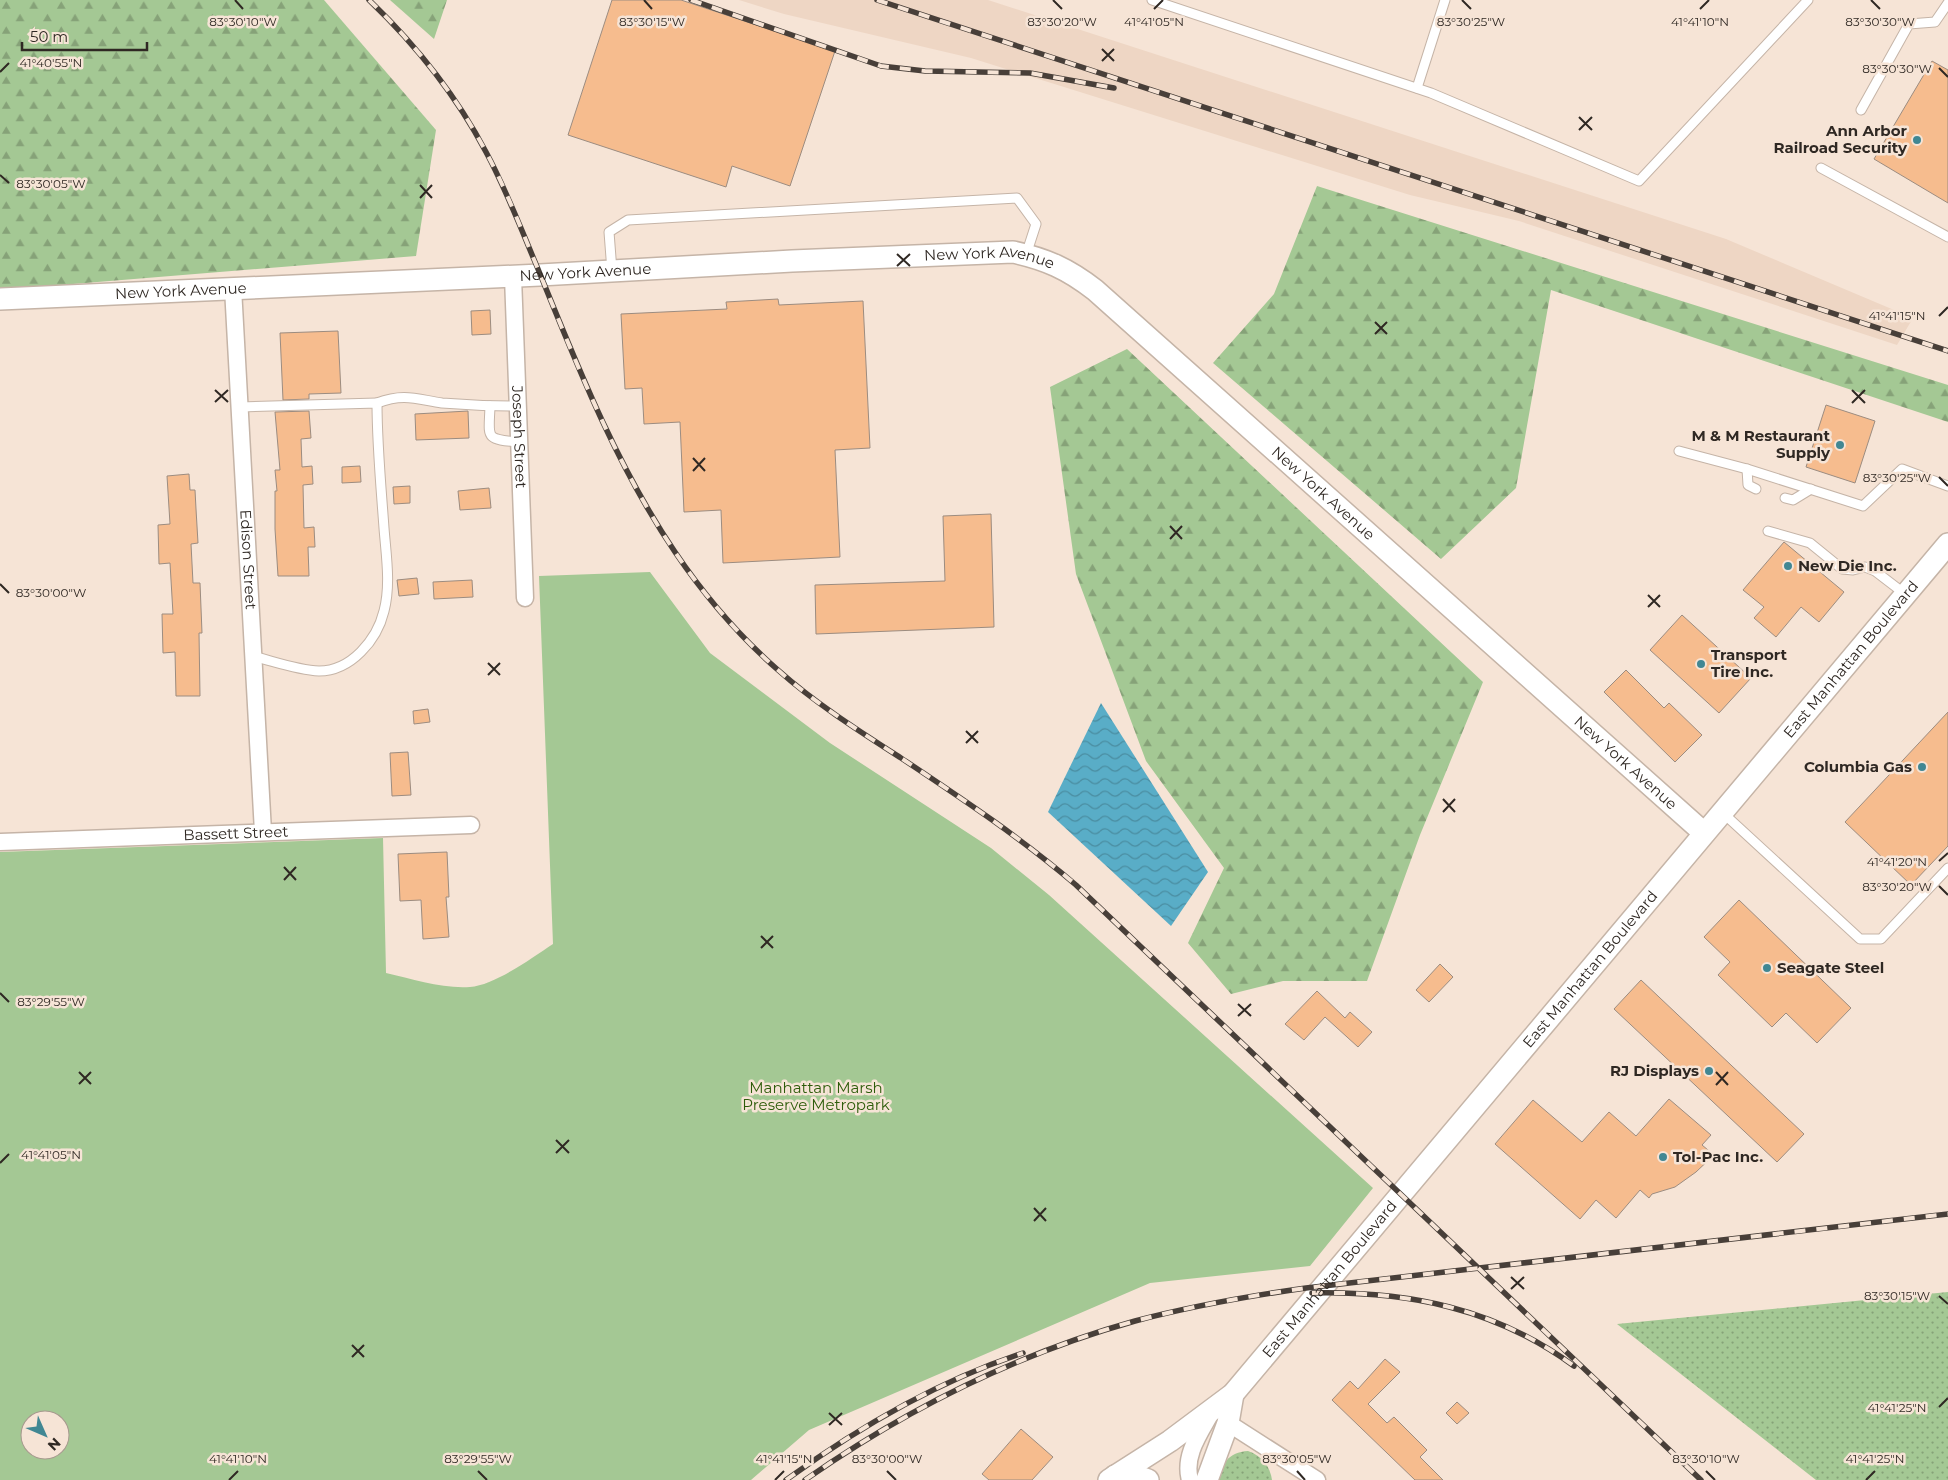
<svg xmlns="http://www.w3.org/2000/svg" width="1948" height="1480" viewBox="0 0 1948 1480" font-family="Montserrat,sans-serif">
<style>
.built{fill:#eed6c4}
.grass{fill:url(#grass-dots)}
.forest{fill:url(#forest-firs)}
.green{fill:#a4c894;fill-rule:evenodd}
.water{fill:url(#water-waves)}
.building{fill:#f6bc8e;stroke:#9c8c80}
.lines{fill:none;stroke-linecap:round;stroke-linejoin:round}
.service-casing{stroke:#c5b4a7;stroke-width:11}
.minor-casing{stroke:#c5b4a7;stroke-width:19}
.tertiary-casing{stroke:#c5b4a7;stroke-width:24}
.service{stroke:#fff;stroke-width:9}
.minor{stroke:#fff;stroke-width:16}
.tertiary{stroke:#fff;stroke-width:21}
.rail-casing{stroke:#483f39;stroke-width:5.5}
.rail{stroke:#f6e4d6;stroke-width:4;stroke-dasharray:11;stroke-linecap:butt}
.ticks{fill:none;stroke:#2f2823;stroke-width:2}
.poi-dot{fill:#418793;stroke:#f6e4d6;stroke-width:2}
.labels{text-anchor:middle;stroke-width:5;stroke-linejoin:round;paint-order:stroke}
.poi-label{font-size:15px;font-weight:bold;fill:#2f2823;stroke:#f6e4d6;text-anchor:end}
.street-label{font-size:15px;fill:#2f2823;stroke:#f6e4d6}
.park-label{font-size:15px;fill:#2d5c0a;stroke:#f6e4d6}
.ticks-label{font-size:12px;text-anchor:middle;fill:#2f2823;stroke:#f6e4d6;stroke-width:5;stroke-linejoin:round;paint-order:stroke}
</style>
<defs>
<pattern id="grass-dots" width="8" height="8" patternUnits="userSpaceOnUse" patternTransform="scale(1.25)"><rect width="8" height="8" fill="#a4c894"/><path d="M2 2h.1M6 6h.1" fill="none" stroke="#86a278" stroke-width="1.8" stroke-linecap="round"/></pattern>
<pattern id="forest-firs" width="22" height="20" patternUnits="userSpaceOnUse" patternTransform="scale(1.25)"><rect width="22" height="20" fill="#a4c894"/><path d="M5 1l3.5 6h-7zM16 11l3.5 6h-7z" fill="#86a278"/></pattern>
<pattern id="water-waves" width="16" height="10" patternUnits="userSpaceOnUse" patternTransform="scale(1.25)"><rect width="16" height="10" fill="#59adc7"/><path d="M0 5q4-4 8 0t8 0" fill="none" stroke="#4a8da1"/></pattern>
</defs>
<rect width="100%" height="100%" fill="#f6e4d6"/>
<path class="built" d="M739,0H988L1726,239L1913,318L1897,345L1519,221L1410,195L971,58L784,14Z"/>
<g class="grass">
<path d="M1948,1292V1480H1816L1617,1324Z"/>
<path d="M1248,1451C1262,1456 1270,1466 1272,1480H1215C1223,1464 1228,1452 1248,1451Z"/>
</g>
<g class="forest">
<path d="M0,0H324L436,130L416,256L0,290Z"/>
<path d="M390,0H447L434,39Z"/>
<path d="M1317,186L1948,385V422L1551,290L1516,488L1441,559L1213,363L1274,294Z"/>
<path d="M1127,349L1483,682L1420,835L1367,981H1283L1231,994L1188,943L1224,868L1146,761L1076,574L1050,387Z"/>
</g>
<path class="green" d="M650,572L710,653L830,743L991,848L1049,895L1373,1188L1310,1266L1150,1283L809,1430L751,1480H0V852L383,838L386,973C413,979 443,989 470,987C495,985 532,958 553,944L539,576ZM30,1420H60V1450H30Z"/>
<path class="water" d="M1101,703L1208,872L1171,926L1048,812Z"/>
<g class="building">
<path d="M612,0H681L835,51L790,186L732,166L726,187L568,135Z"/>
<path d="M1932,61L1948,70V203L1874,159Z"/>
<path d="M778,299L779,305L863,301L870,448L835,450L840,557L723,563L721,510L684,512L680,422L644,424L642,388L625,389L621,314L727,309L726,302Z"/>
<path d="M490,310L491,334L472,335L471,311Z"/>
<path d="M338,331L341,393L309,394V399L283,400L280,333Z"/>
<path d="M1826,405L1875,421L1855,483L1806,467Z"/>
<path d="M309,411L311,438L301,439L302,467L312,466L313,484L303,485L304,528L314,527L315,547H308L309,576H278L275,529V491H277L275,470H280L275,412Z"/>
<path d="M468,411L469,438L416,440L415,414Z"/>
<path d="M360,466L361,482L342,483V467Z"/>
<path d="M189,474L190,490H195L196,509L198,543L191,544L193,583H200L202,633H199L200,696H176L175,652L163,653L162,614H173L170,563L159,564L158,525L170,524L167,476Z"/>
<path d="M410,486V503L394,504L393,487Z"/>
<path d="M489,488L491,508L460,510L458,491Z"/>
<path d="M991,514L994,627L816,634L815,585L945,581L943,516Z"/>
<path d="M1784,542L1844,592L1819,622L1801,607L1776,637L1754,618L1764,607L1743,590Z"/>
<path d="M417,578L419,594L399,596L397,580Z"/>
<path d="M472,580L473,597L434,599L433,582Z"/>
<path d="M1682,615L1751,678L1719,713L1650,650Z"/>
<path d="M1626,670L1664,708L1669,703L1702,735L1675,762L1604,692Z"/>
<path d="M428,709L430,722L414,724L413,711Z"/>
<path d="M1948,712V846L1911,885L1845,822Z"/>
<path d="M408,752L411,795L392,796L390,753Z"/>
<path d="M447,852L449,897H446L449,937L423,939L421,900L400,901L398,854Z"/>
<path d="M1739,900L1851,1008L1817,1043L1786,1013L1772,1027L1718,975L1730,962L1704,937Z"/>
<path d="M1440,964L1453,977L1429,1002L1416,990Z"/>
<path d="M1641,980L1804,1134L1777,1162L1614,1009Z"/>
<path d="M1317,991L1345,1018L1350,1012L1372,1032L1358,1047L1325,1017L1304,1040L1285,1024Z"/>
<path d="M1669,1099L1711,1135L1702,1145L1714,1155L1696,1172L1675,1187L1652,1194L1649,1198L1640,1190L1616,1218L1596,1200L1580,1219L1495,1144L1533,1100L1582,1142L1609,1112L1636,1136Z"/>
<path d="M1385,1359L1400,1372L1368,1404L1387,1423L1394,1417L1427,1450L1420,1457L1443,1480H1415L1332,1400L1350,1381L1358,1389Z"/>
<path d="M1457,1402L1469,1413L1457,1424L1446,1413Z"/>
<path d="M1021,1429L1053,1457L1032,1480H989L982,1474Z"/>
</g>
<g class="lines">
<defs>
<g id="service">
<path d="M1152,0L1431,93L1639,181L1808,0"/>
<path d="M1417,88L1445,0"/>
<path d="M1861,110L1909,24L1935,22L1948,3"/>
<path d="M1821,168L1948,237"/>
<path d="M612,271L609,232L628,220L1017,198L1036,224L1026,255"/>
<path d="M377,403C404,393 416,399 442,403C467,405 492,406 517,406"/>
<path d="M490,406C489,438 484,439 518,442"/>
<path d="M241,407L377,403C377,445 381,486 384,528C386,555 391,584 384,611C377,640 351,671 319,671C297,670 273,661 252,656"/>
<path d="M1679,451L1747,469L1863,506L1902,469L1948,486"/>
<path d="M1747,469L1748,485L1756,489"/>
<path d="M1785,498L1793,500L1811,489"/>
<path d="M1768,531L1810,543L1842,569L1853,570L1865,567L1875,571L1905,594"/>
<path d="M1723,813L1860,939H1881L1948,868"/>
</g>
<g id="minor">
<path id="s1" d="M513,277L525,598"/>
<path id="s2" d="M233,288L263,832"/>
<path id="s3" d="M0,842L471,825"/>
<path d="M1228,1423L1317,1480"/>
<path d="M1190,1480C1183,1456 1200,1433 1211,1413"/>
</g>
<g id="tertiary">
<path id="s4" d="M0,299L540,275L792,261L1013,252C1046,259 1068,269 1095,290L1704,833"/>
<path d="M1115,1476L1131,1474L1148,1480"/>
<path id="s5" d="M1109,1480L1170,1441L1233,1394L1948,544"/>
<path d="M1207,1480L1228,1423L1233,1394"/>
</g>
</defs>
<use href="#service" class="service-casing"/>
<use href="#minor" class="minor-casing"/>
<use href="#tertiary" class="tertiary-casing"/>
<use href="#service" class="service"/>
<use href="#minor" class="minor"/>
<use href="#tertiary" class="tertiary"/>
<defs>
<g id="rail">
<path d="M369,0C415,44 456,95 486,152C506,189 521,229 538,269C577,365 616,465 675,552C704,595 738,635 778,670C815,703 859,731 901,758C961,798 1020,837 1076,885L1701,1480"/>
<path d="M691,0L881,66L925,71L1030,73L1114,88"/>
<path d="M877,0L1948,351"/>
<path d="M1312,1293C1408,1291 1495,1308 1574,1366"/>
<path d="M786,1480C859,1427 938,1381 1023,1353"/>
<path d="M805,1480C905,1410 1017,1354 1135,1321C1192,1306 1249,1296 1306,1288L1948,1214"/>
</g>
</defs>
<use href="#rail" class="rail-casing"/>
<use href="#rail" class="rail"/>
</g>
<path class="ticks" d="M235,0L243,9M644,0L652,9M1053,0L1062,9M1462,0L1471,9M1871,0L1880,9M1154,9L1163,0M1700,9L1709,0M1102,49L1114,61M1102,61L1114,49M1939,68L1948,77M0,72L9,63M1579,117L1592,130M1579,130L1592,117M0,175L9,183M420,185L432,198M420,198L432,185M897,254L910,266M897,266L910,254M1939,316L1948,307M1375,322L1387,334M1375,334L1387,322M215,390L228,402M1852,390L1865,403M215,402L228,390M1852,403L1865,390M693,458L705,471M693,471L705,458M1939,477L1948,486M1170,526L1182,539M1170,539L1182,526M0,584L9,593M1648,595L1660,607M1648,607L1660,595M488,663L500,675M488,675L500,663M966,731L978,743M966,743L978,731M1443,799L1455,812M1443,812L1455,799M1939,861L1948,853M284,867L296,880M284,880L296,867M1939,886L1948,895M761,936L773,948M761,948L773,936M0,993L9,1002M1238,1004L1251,1016M1238,1016L1251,1004M79,1072L91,1084M1716,1072L1728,1085M79,1084L91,1072M1716,1085L1728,1072M556,1140L569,1153M556,1153L569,1140M0,1163L9,1154M1034,1208L1046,1221M1034,1221L1046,1208M1511,1277L1524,1289M1511,1289L1524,1277M1939,1296L1948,1304M352,1345L364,1357M352,1357L364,1345M1939,1407L1948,1398M829,1413L842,1425M829,1425L842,1413M478,1471L487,1480M887,1471L896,1480M1297,1471L1305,1480M1706,1471L1715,1480M229,1480L238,1471M775,1480L784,1471M1866,1480L1875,1471"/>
<g class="poi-dot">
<circle cx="1917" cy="140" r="5"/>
<circle cx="1840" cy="445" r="5"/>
<circle cx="1788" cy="566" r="5"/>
<circle cx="1701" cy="664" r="5"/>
<circle cx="1922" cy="767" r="5"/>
<circle cx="1767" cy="968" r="5"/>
<circle cx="1709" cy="1071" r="5"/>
<circle cx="1663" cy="1157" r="5"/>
</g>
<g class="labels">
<g class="poi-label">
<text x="1907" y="136">Ann Arbor<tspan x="1907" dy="17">Railroad Security</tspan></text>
<text x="1830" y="441">M &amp; M Restaurant<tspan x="1830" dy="17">Supply</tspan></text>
<text x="1798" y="571" text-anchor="start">New Die Inc.</text>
<text x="1711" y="660" text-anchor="start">Transport<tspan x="1711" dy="17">Tire Inc.</tspan></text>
<text x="1912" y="772">Columbia Gas</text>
<text x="1777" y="973" text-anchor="start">Seagate Steel</text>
<text x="1699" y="1076">RJ Displays</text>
<text x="1673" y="1162" text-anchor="start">Tol-Pac Inc.</text>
</g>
<g class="street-label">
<text dy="5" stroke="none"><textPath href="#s4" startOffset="991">New York Avenue</textPath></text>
<text dy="5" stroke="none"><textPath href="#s4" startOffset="586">New York Avenue</textPath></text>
<text dy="5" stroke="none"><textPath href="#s4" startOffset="181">New York Avenue</textPath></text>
<text dy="5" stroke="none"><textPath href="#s1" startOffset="160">Joseph Street</textPath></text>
<text dy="5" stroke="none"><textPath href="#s4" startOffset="1411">New York Avenue</textPath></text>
<text dy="5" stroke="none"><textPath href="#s2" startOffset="272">Edison Street</textPath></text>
<text dy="5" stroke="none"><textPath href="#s5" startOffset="1111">East Manhattan Boulevard</textPath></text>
<text dy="5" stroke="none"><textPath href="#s4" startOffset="1816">New York Avenue</textPath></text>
<text dy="5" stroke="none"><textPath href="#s3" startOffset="236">Bassett Street</textPath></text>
<text dy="5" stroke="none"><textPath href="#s5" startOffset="706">East Manhattan Boulevard</textPath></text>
<text dy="5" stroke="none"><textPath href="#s5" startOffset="301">East Manhattan Boulevard</textPath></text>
</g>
<g class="park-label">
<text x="816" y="1093">Manhattan Marsh<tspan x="816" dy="17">Preserve Metropark</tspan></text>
</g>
</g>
<g class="ticks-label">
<text x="243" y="26">83°30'10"W</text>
<text x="652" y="26">83°30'15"W</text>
<text x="1062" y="26">83°30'20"W</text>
<text x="1154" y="26">41°41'05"N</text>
<text x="1471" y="26">83°30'25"W</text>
<text x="1700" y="26">41°41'10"N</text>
<text x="1880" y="26">83°30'30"W</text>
<text x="51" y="67">41°40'55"N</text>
<text x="1897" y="73">83°30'30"W</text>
<text x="51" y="188">83°30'05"W</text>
<text x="1897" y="320">41°41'15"N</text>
<text x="1897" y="482">83°30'25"W</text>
<text x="51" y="597">83°30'00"W</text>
<text x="1897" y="866">41°41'20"N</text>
<text x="1897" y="891">83°30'20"W</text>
<text x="51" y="1006">83°29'55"W</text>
<text x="51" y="1159">41°41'05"N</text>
<text x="1897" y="1300">83°30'15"W</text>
<text x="1897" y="1412">41°41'25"N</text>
<text x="238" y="1463">41°41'10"N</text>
<text x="478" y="1463">83°29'55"W</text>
<text x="784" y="1463">41°41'15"N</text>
<text x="887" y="1463">83°30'00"W</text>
<text x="1297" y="1463">83°30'05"W</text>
<text x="1706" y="1463">83°30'10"W</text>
<text x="1875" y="1463">41°41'25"N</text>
</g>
<g transform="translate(45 1435) rotate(135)"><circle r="24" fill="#f6e4d6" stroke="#a6998e"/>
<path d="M0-4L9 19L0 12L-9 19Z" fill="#418793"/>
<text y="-8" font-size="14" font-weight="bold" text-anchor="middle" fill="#2f2823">N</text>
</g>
<path d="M22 42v8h125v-8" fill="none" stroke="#2f2823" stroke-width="2.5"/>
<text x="30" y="42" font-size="15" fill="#2f2823" stroke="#f6e4d6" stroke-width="4" paint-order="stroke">50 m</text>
</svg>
